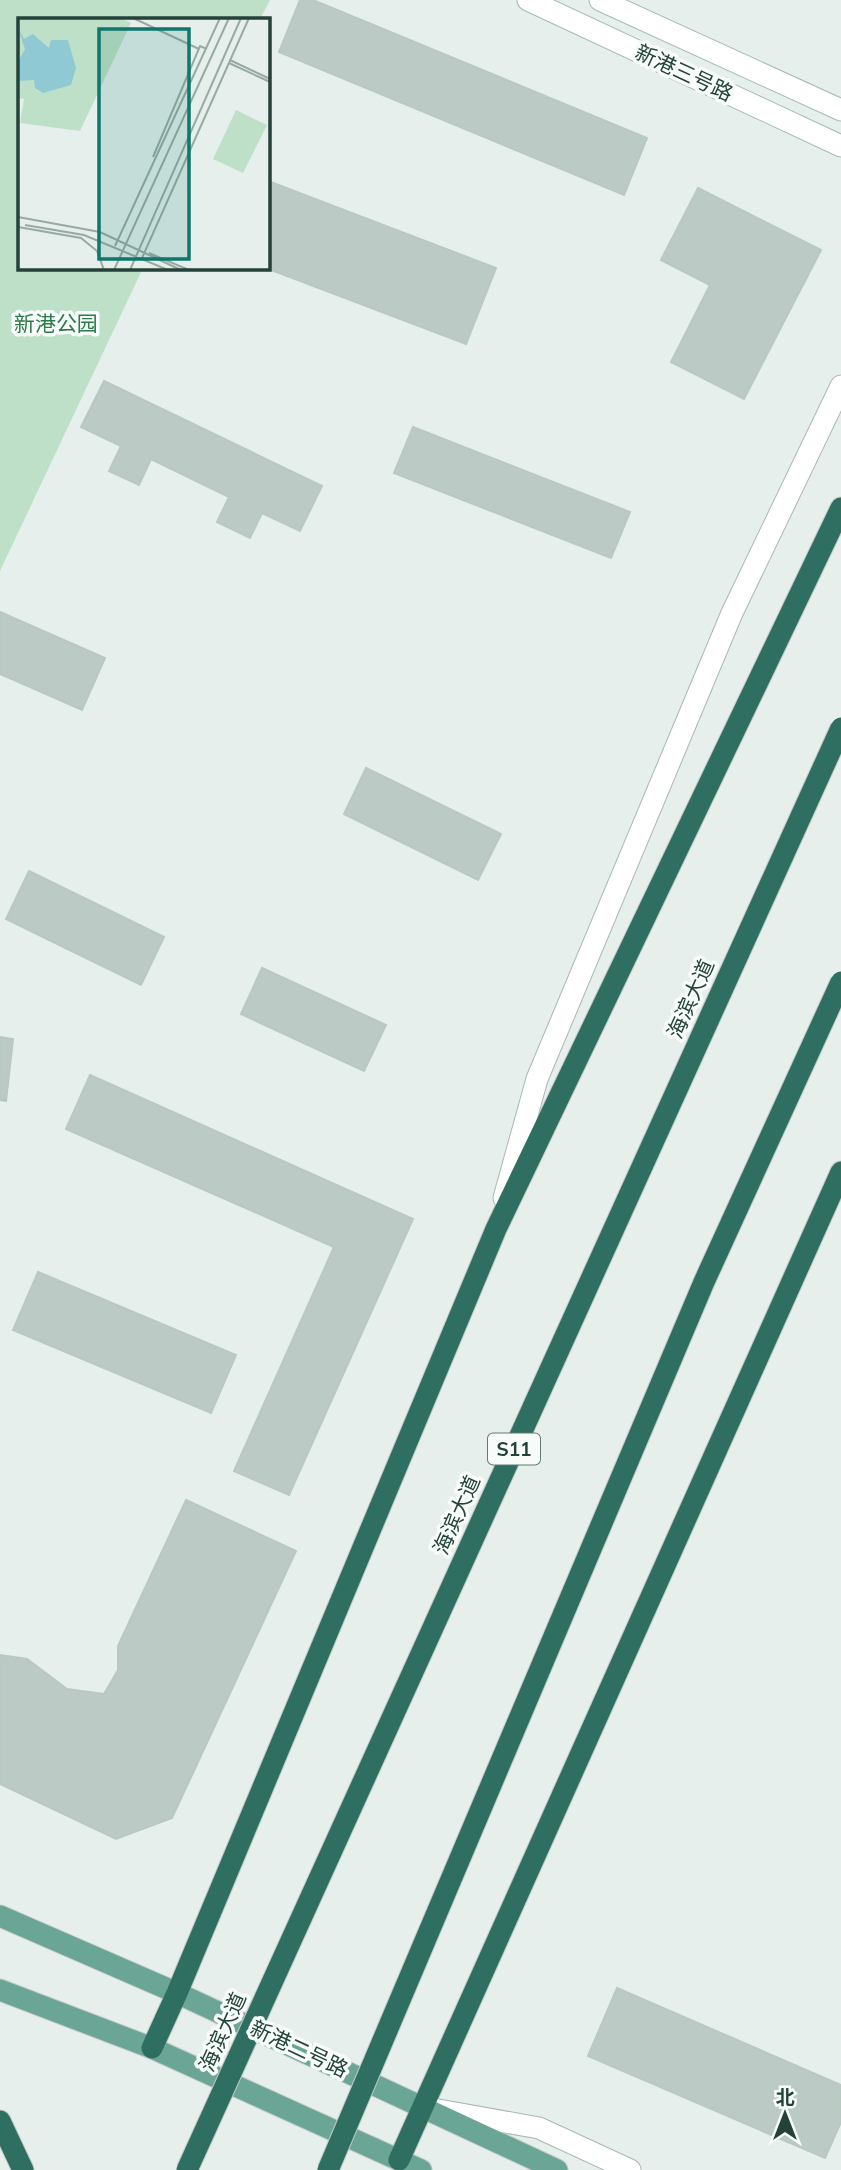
<svg xmlns="http://www.w3.org/2000/svg" width="841" height="2170" viewBox="0 0 841 2170" font-family="Mulish,'Noto Sans SC',sans-serif">
<style>
.green{fill:#bfe0c8}
.building{fill:#bbcac4;stroke:#b8c9c2;stroke-width:2}
.lines{fill:none;stroke-linecap:round;stroke-linejoin:round}
.minor-casing{stroke:#a8b8b2;stroke-width:23}
.secondary-casing{stroke:#a4bbb3;stroke-width:23}
.primary-casing{stroke:#c2cac8;stroke-width:23}
.motorway-casing{stroke:#c2cac8;stroke-width:23}
.minor{stroke:#fff;stroke-width:21}
.secondary{stroke:#fff;stroke-width:21}
.primary{stroke:#6aa596;stroke-width:21}
.motorway{stroke:#2f6f62;stroke-width:21}
.motorway-bridge-casing{stroke:#c2cac8;stroke-width:23;stroke-linecap:butt}
.motorway-bridge{stroke:#2f6f62;stroke-width:21}
.labels{text-anchor:middle;stroke-width:7;stroke-linejoin:round;paint-order:stroke}
.shield{fill:#f7fbf9;stroke:#637a73;stroke-width:2}
.shield-label{font-size:19px;font-weight:bold;fill:#24423a}
.street-label{font-size:21px;fill:#24423a;stroke:#f7fbf9}
.park-label{font-size:21px;fill:#2d7a4b;stroke:#f7fbf9}
.inset-road{fill:none;stroke:#98aaa4;stroke-width:2}
.view{fill:#0f766e;fill-opacity:0.15;stroke:#0f766e;stroke-width:3.5}
.inset-edge{fill:none;stroke:#24423a;stroke-width:3.5}
</style>
<rect width="100%" height="100%" fill="#e6efeb"/>
<path class="green" d="M0,0H270L260,19H19V268H143L0,571Z"/>
<g class="building">
<path d="M300,0H313L647,138L624,195L279,52Z"/>
<path d="M268,181L496,268L466,344L266,268H268Z"/>
<path d="M698,188L821,250L744,399L671,362L710,285L661,260Z"/>
<path d="M104,381L322,486L300,531L262,513L250,538L217,522L229,497L151,459L139,485L109,471L121,446L81,427Z"/>
<path d="M413,427L630,512L611,558L394,473Z"/>
<path d="M0,612L105,658L82,710L0,674Z"/>
<path d="M366,768L501,834L478,880L344,814Z"/>
<path d="M29,871L164,937L141,985L6,919Z"/>
<path d="M262,968L386,1025L364,1071L241,1014Z"/>
<path d="M0,1037L13,1039L6,1101L0,1100Z"/>
<path d="M90,1075L413,1219L289,1495L234,1471L334,1247L66,1129Z"/>
<path d="M38,1272L236,1355L211,1413L13,1330Z"/>
<path d="M186,1500L296,1551L172,1818L116,1839L0,1784V1655L27,1659L67,1689L104,1694L118,1670V1646Z"/>
<path d="M617,1988L841,2085V2122L825,2158L588,2056Z"/>
</g>
<g class="lines">
<defs>
<g id="minor">
<path d="M504,1198L537,1079L732,613L841,386"/>
<path d="M433,2109L539,2128L630,2170"/>
</g>
<g id="secondary">
<path d="M528,0L841,146"/>
<path d="M600,0L841,110"/>
</g>
<g id="primary">
<path d="M0,1916L177,1993L557,2170"/>
<path d="M0,1990L152,2048L421,2170"/>
</g>
<g id="motorway">
<path d="M152,2048L177,1993L496,1229L841,508"/>
<path d="M0,2121L23,2170"/>
<path d="M399,2160L841,1172"/>
</g>
</defs>
<use href="#minor" class="minor-casing"/>
<use href="#secondary" class="secondary-casing"/>
<use href="#primary" class="primary-casing"/>
<use href="#motorway" class="motorway-casing"/>
<use href="#minor" class="minor"/>
<use href="#secondary" class="secondary"/>
<use href="#primary" class="primary"/>
<use href="#motorway" class="motorway"/>
<defs>
<g id="motorway-bridge">
<path d="M187,2170L841,728"/>
<path d="M328,2170L704,1282L841,982"/>
</g>
</defs>
<use href="#motorway-bridge" class="motorway-bridge-casing"/>
<use href="#motorway-bridge" class="motorway-bridge"/>
</g>
<g class="labels">
<rect class="shield" x="488" y="1433.5" width="52" height="31" rx="5"/>
<g class="shield-label">
<text x="514" y="1456">S11</text>
</g>
<g class="street-label">
<text transform="translate(684 73) rotate(25)" y="7">新港三号路</text>
<text transform="translate(691 999) rotate(-66)" y="7">海滨大道</text>
<text transform="translate(457 1515) rotate(-66)" y="7">海滨大道</text>
<text transform="translate(223 2032) rotate(-66)" y="7">海滨大道</text>
<text transform="translate(299 2049) rotate(25)" y="7">新港二号路</text>
</g>
<g class="park-label">
<text x="56" y="331">新港公园</text>
</g>
</g>
<g transform="translate(18 18)">
<rect width="252" height="252" fill="#e6efeb"/>
<path d="M0,0H103L113,5L62,113L2,105L6,81L0,80ZM218,92L249,107L225,155L195,141Z" fill="#bfe0c8"/>
<path d="M0,10L6,21L15,16L31,30L33,22H50L58,50L53,67L25,75L17,70L16,62L0,63V44L7,31Z" fill="#8ec9d4"/>
<path class="inset-road" d="M115,0L181,31M212,42L252,61M211,45L252,64M135,139L182,28L189,31M0,199L82,214L163,252M7,207L66,217L150,252M0,209L63,220L79,233L86,252M97,228L202,0M131,235L171,252M124,240L231,0M96,252L211,0M112,252L223,0"/>
<path class="view" d="M81,11H171V241H81Z"/>
<rect width="252" height="252" class="inset-edge"/>
</g>
<g transform="translate(785 2114)" stroke="#f7fbf9" stroke-width="5" paint-order="stroke">
<path d="M0-5L12 26L0 18L-12 26Z" fill="#24423a"/>
<text y="-10" font-size="19" font-weight="bold" text-anchor="middle" fill="#24423a">北</text>
</g>
</svg>
